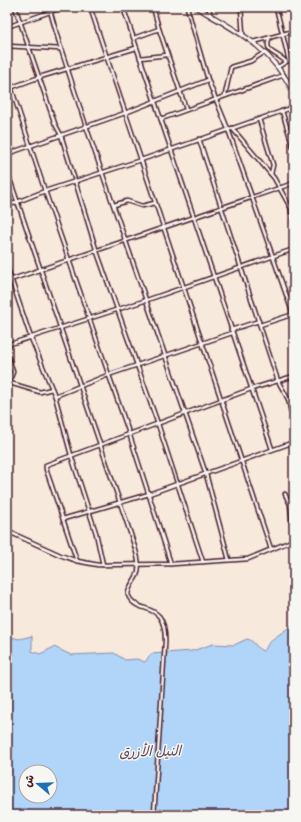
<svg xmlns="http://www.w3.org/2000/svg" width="301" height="822" viewBox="0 0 301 822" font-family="Sriracha,'Playpen Sans Arabic',sans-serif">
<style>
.water{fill:#b0d5f9;stroke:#878ca7;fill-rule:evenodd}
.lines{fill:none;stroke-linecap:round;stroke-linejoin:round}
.minor-casing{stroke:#4a1f2b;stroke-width:5.5}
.secondary-casing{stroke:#4a1f2b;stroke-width:6}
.minor{stroke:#f6f6f2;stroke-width:2.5}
.secondary{stroke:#f6f6f2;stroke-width:3.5}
.labels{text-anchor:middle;stroke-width:3;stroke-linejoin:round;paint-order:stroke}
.water-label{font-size:14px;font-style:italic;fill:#644c5e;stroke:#f6f6f2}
</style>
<rect width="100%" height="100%" fill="#f7e9dc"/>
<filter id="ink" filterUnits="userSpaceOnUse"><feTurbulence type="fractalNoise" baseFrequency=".025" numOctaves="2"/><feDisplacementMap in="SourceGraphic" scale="8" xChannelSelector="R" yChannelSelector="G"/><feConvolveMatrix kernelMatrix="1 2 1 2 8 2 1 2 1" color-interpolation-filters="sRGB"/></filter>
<g filter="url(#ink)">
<path class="water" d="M291,626H294V681L290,684L294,692V815H7V636L19,639L32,636V651L40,654L54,647L71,655L114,653L125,660L137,659L145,662L151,654L192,651L213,644L234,645L247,639C255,640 256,650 264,651L270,641ZM26,772H50V796H26Z"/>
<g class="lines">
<defs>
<g id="minor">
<path d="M15,7L55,124L61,135L96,249L158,424L203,562"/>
<path d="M49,7L61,49L86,126L206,474L229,560"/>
<path d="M90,7L271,549"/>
<path d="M123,7L272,449"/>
<path d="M153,7L159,29L186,109"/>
<path d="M187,7L208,80L228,129L294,317"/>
<path d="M209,7L210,14"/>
<path d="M241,7L243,35"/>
<path d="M276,7L289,61L294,59"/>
<path d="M124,9L128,7"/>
<path d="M7,27L64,7"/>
<path d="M134,38L159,29"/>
<path d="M269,39C264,53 278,53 286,62"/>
<path d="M253,42L294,31"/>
<path d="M7,46L61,49"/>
<path d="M140,58L167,55"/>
<path d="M278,67L286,62"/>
<path d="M7,75L45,191L129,433L171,564"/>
<path d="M7,89L40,77L136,48"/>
<path d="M225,95L231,67L251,61L265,52"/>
<path d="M282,111L294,150"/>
<path d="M161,119L284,75"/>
<path d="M259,119L273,165L271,174"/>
<path d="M232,128L274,178L294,214"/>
<path d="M199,139L278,381L288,399L294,425"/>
<path d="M7,154L125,113L208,80"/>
<path d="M7,171L131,535C134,546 142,564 137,575C134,582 128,587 128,595C137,617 167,597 165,644L154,815"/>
<path d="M114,205L127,201L142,206L155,203"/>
<path d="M7,206L45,191L141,160L294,107"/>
<path d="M291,211L294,226"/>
<path d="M7,267L31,338L55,396L71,455L96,533L103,565"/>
<path d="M7,281L294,183"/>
<path d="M260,325L294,314"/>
<path d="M231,330L259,321"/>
<path d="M7,345L147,300L294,249"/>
<path d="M7,352L13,372L7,387"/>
<path d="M10,383L40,392L52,389"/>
<path d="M55,396L108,375L232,333"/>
<path d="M285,494L290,504L294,538"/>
<path d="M63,519L149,494L294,442"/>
<path d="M7,531L60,555L77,561L98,565L171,564L248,559L294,540"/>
<path d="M77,561L46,469V465L251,389L294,376"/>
</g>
<path id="secondary" d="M196,7C240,33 270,46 294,93"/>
</defs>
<use href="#minor" class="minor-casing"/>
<use href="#secondary" class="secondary-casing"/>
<use href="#minor" class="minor"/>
<use href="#secondary" class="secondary"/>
</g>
</g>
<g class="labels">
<g class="water-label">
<text transform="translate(150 751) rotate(-1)" y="5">النيل الأزرق</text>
</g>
</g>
<rect width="301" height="822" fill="none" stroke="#f6f6f2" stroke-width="24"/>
<rect x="12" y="12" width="277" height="798" fill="none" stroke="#4a1f2b" stroke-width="1.5" filter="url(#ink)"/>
<g transform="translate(38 784) rotate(289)"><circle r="19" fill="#f6f6f2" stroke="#b1a0a2"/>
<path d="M0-3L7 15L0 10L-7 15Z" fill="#1f6fb2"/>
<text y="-6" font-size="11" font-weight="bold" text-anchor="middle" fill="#4a1f2b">ش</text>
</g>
</svg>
